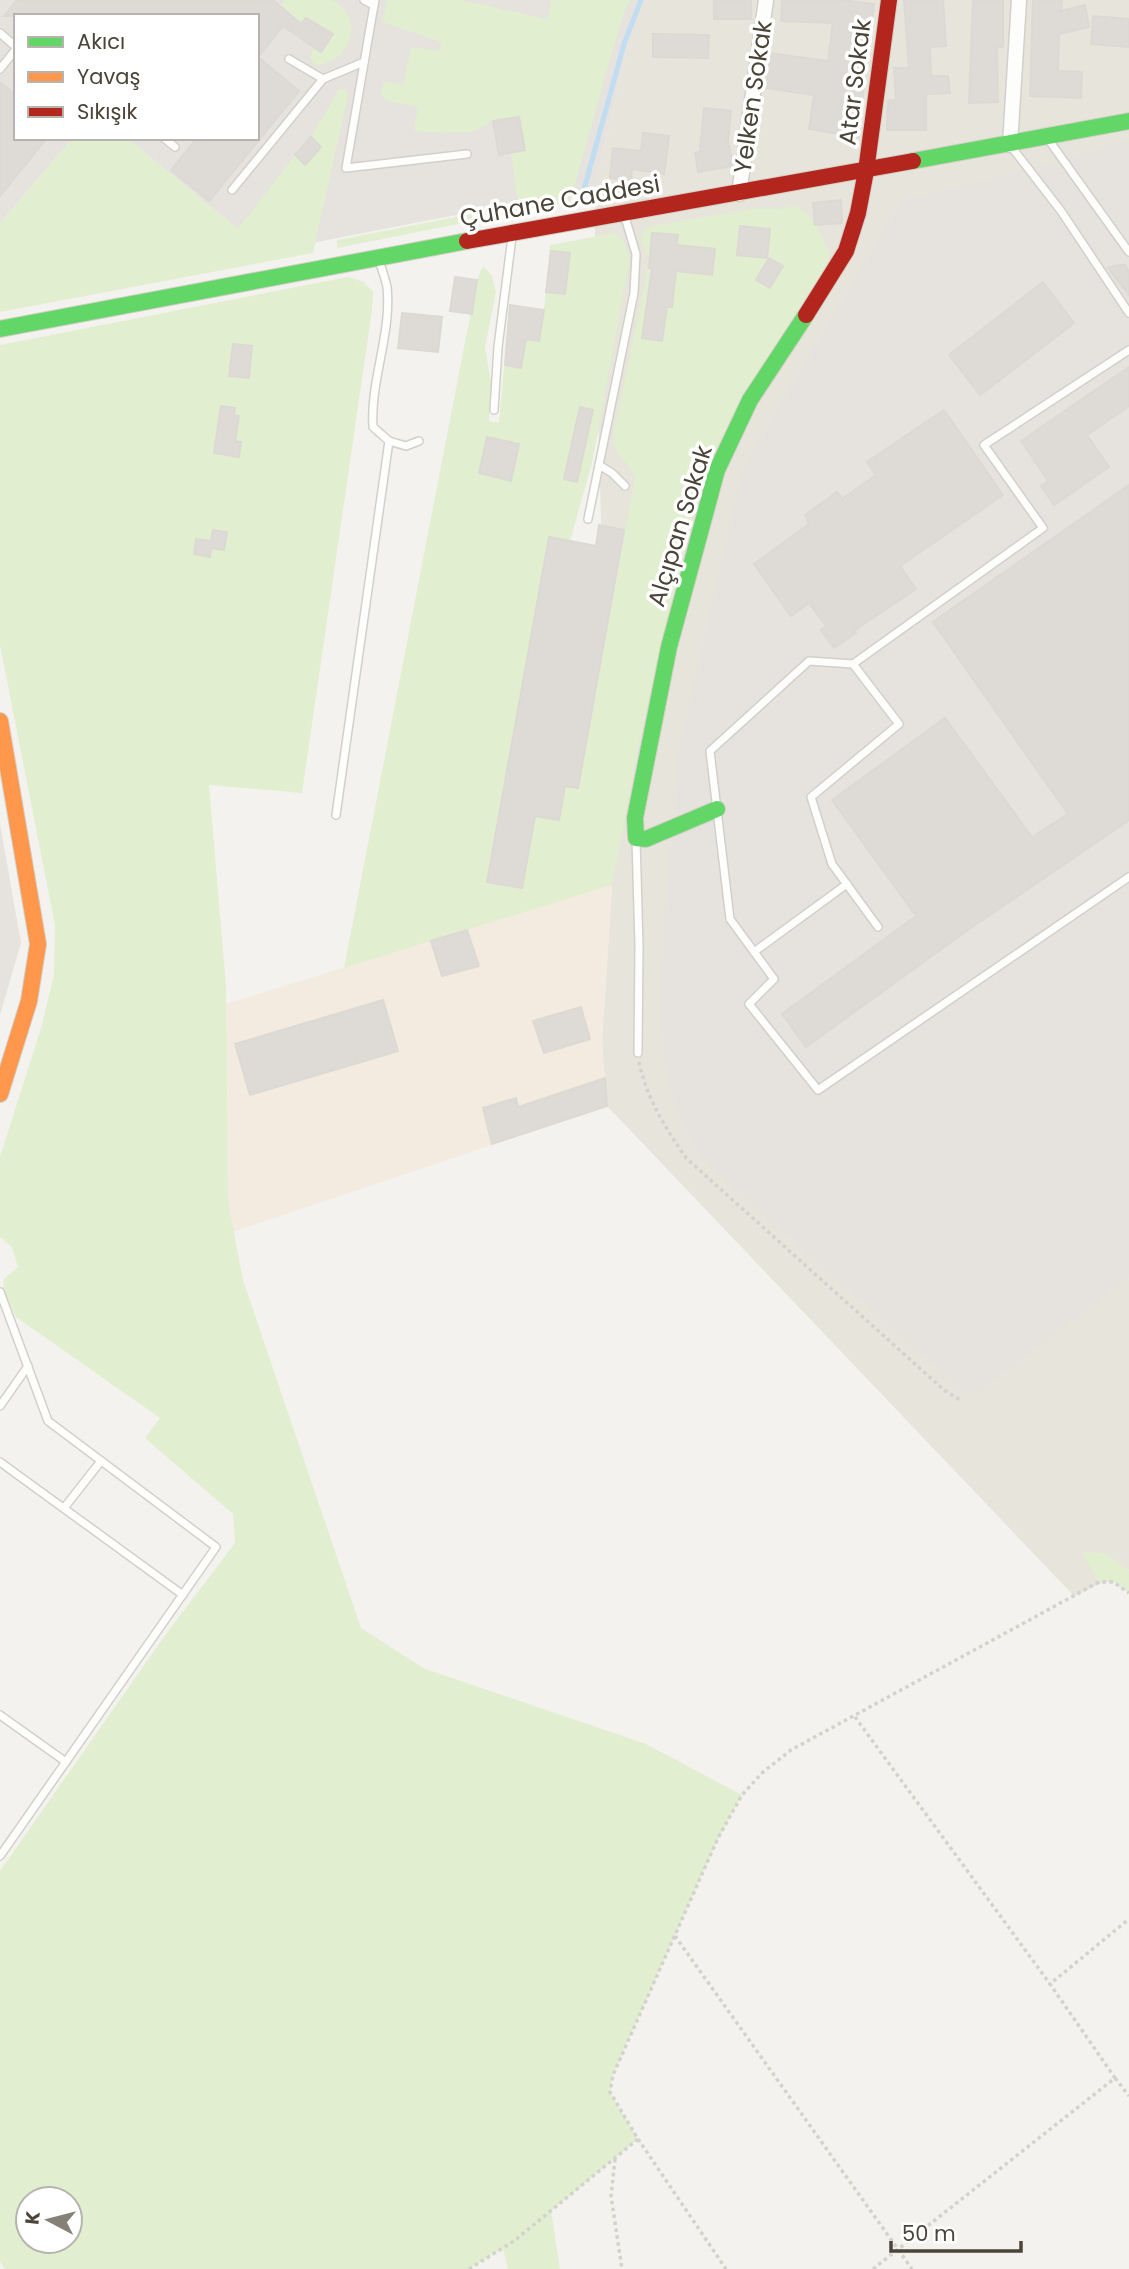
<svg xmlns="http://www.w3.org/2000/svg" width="1129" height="2269" viewBox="0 0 1129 2269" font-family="Poppins,sans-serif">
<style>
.residential{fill:#e7e4dc}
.commercial{fill:#f3ebdf}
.industrial{fill:#e6e2de}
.green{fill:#e1eecf;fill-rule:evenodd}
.parking{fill:#e6e3df}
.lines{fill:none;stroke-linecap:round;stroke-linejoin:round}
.stream{stroke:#c0ddf1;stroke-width:5}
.building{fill:#dedbd6;stroke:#dcd9d4;stroke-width:2}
.lane-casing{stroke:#d2d0cb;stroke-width:10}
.street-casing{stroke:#d2d0cb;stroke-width:17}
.fast-casing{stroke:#d3cfc5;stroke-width:18}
.slow-casing{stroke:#d3cfc5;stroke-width:18}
.jam-casing{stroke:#d3cfc5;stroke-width:18}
.path{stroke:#d3d2cc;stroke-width:3.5;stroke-dasharray:3.5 3.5;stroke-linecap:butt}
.lane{stroke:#fdfdfc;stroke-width:7}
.street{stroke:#fdfdfc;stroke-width:14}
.fast{stroke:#63d668;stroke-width:16}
.slow{stroke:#ff974d;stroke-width:16}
.jam{stroke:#b3261e;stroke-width:16}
.labels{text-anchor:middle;stroke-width:7;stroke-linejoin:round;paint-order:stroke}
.street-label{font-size:24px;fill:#4b4439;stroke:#fff}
</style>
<rect width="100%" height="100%" fill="#f4f2ee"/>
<path class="residential" d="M641,0H1129V1570L1074,1596L607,1106L602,1042L612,885L595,318V188L636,9Z"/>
<path class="commercial" d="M612,885L602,1042L607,1106L233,1232L228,1202L226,1004Z"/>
<g class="industrial">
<path d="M0,0H641L636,9L595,188L266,252L127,138H257V16H16V138H73L0,223Z"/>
<path d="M1129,140V1276L978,1393L964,1392L726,1181L697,1151L677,1112L663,1052L661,980L677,759L743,469L902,200L1013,174Z"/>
<path d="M0,824L21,943L0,1015Z"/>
</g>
<g class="green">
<path d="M285,0C296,0 320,0 330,0C366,12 353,65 315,65L310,59L313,48L321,52L333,34L306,18L294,34L285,25L292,16L280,6Z"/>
<path d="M387,0H461L547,19L551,0H631L625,10L611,56L570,202L337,248V240L518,205L511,153L525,150L519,117L493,121L472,132L445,133L414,131L418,107L387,101L381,95L384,81L403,84L411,47L440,51L441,42L382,22Z"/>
<path d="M339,89H345L348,95L313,253L0,312V223L73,138H127L238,229L295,155L305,164L321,147L311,137Z"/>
<path d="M795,206C811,212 824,238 830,254L824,272L731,418L703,477L667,617L640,739L612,885L344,968L477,280L483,266L492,276L496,292L485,347L491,383L489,421L499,423L510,305L544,310L550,245L615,233C627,241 627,249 629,262L592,463L570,541L550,537L535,816L559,820L565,786L578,787L635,477C624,454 613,460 614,431L646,278L649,260L641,239L644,230L657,225L752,209H779Z"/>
<path d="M348,277L364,282L373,292L372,310L302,793L209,785L226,986L228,1202L243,1280L361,1628L423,1668L646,1744L742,1795L718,1839L613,2075L610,2092L638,2139L551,2211L560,2269H508L503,2248L469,2269H5L0,2262V1871L166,1634L235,1543L233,1514L145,1438L160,1418L16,1317L3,1289L4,1279L18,1267L12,1247L0,1237V1157L41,1028L54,975L55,925L0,645V345ZM28,2199H70V2241H28Z"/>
<path d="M1082,1552L1105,1553L1127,1569L1129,1571V1593L1113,1582H1099Z"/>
</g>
<g class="parking">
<path d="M1129,161V220L1097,174Z"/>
<path d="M1019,194L1059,254L814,436L772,422L909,219Z"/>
<path d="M743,734L793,815L772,836L791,860L781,868L830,943L784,981L734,916L717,758Z"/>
<path d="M714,831L725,923L769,984L728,1029L661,980L670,853Z"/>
</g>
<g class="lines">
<path class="stream" d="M581,200L624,44L641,0"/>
</g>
<g class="building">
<path d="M17,0H273L301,24L306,18L333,34L321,52L283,26L258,57L299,91L209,201L171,170L197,138H257V16H4Z"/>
<rect x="714" y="0" width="37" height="19"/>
<path d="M782,0H842L874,4L858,137L809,129L814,95L764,88L769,53L828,61L833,23L781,21Z"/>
<path d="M904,0H943L946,46L930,47L931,76H948L950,93L926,94V130H887L888,101L896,100L894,68H909Z"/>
<path d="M973,0H1003V47H997L998,102L969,103Z"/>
<path d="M1033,0H1062L1061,11L1085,5L1089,27L1059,34L1058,71L1082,72L1081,98L1030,96Z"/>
<path d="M1093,16L1129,19V47L1091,44Z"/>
<path d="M653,34L709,35L708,58L653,57Z"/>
<path d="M0,82L16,95V138H47L0,196Z"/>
<path d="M704,108L731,111L728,141L733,166L698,172L695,153L700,152Z"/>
<path d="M519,117L525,150L499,155L493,121Z"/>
<path d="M643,133L669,136L664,174L632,169L631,180L610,178L613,148L641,151Z"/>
<path d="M311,137L321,147L305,165L295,155Z"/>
<path d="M841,200L842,223L815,225L813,203Z"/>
<path d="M740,226L770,229L767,258L737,255Z"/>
<path d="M652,233L678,235L677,245L715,249L712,275L676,271L672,307H667L662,341L642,338L652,268H649Z"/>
<path d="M551,251L570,253L565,294L546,292Z"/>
<path d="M769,258L783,266L770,288L756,280Z"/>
<path d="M1119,265H1125L1129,271V295L1108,268Z"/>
<path d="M455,277L477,280L472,314L450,311Z"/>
<path d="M1043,282L1074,323L980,395L949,355Z"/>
<path d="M510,305L544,310L539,341L526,339L521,368L505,365Z"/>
<path d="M402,313L442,317L438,352L398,348Z"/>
<path d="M233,344L252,346L249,378L229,376Z"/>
<path d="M1129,367V406L1087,435L1109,467L1054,505L1041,486L1048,481L1021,441Z"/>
<path d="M221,406L235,408L234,415L239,416L235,441L241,442L239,457L214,453Z"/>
<path d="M580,407L593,410L577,482L564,479Z"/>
<path d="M944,410L1003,495L900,566L916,589L855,630L856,633L834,648L821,630L826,626L809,603L791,616L754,564L809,524L805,515L837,492L842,499L876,475L867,462Z"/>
<path d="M487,437L519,444L511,481L479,473Z"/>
<path d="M1129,485V820L965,932L806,1047L782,1014L916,916L832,800L945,718L1032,837L1068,814L933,622Z"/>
<path d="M599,525L624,530L578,788L565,786L559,820L535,816L522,888L487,882L549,537L596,546Z"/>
<path d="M213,530L227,532L224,550L211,548L210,557L194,554L196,539L211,541Z"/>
<path d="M467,930L479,966L442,976L431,941Z"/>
<path d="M383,1000L398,1051L250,1095L235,1044Z"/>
<path d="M581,1007L590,1039L544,1053L533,1021Z"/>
<path d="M605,1078L607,1106L492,1144L483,1108L516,1098L518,1107Z"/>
</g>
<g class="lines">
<defs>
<g id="lane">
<path d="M364,0L374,5L375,0"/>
<path d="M374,5L346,168L467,154"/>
<path d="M0,33L16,47"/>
<path d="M289,59L323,79L364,62"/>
<path d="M0,69L16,49"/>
<path d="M164,138L175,147"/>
<path d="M1048,139L1129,252"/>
<path d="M1010,145L1061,211L1129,313"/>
<path d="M232,190L323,79"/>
<path d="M494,410L498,347L512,237"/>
<path d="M389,441L406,446L419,441"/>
<path d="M599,465L612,473L625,486"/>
<path d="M588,519L634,293L636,254L625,217"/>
<path d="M853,664L809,661L710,751L730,919L774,979L749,1004L818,1090L1129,877"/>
<path d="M336,815L389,441L373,427C370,380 392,334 387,287C385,278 382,269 379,261"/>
<path d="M636,839L639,946L638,1053"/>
<path d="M878,927L832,864L811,797L899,724L853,664L1043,528L984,445L1129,350"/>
<path d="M754,952L847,884"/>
<path d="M0,1292L48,1421L216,1547L0,1856"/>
<path d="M0,1406L28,1366"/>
<path d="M0,1462L183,1595"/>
<path d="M64,1508L101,1461"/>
<path d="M0,1715L66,1762"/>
</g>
<g id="street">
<path d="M1010,145L1019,0"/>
<path d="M739,194L766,0"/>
</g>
<g id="fast">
<path d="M913,161L1129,121"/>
<path d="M0,329L467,241"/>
<path d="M717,809L646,839L636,838L635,818L669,647L717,470L750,400L806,315"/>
</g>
<path id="slow" d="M0,721L38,944L29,1001L0,1094"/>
<g id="jam">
<path d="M467,241L913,161"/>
<path d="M806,315L846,251L858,213L866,171L889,0"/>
</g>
</defs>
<use href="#lane" class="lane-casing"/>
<use href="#street" class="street-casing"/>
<use href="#fast" class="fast-casing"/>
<use href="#slow" class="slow-casing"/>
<use href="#jam" class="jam-casing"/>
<g class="path">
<path d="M639,1062C647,1099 665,1127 686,1158L944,1390L960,1400"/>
<path d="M855,1717L1050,1984"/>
<path d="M675,1936L912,2269"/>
<path d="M1115,2078L1129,2096"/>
<path d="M638,2139L726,2269"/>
<path d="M615,2159L611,2196L622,2269"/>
<path d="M469,2269L514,2241L638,2139L610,2092L613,2075L718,1838L742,1795L763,1772L791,1750L1099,1582H1113L1129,1593"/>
<path d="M873,2269L1115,2078L1050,1984L1129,1919"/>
</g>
<use href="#lane" class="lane"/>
<use href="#street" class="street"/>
<use href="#fast" class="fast"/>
<use href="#slow" class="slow"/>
<use href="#jam" class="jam"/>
</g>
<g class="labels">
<g class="street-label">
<text transform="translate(855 82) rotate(-83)" y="8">Atar Sokak</text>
<text transform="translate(753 97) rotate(-82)" y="8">Yelken Sokak</text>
<text transform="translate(560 201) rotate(-10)" y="8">Çuhane Caddesi</text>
<text transform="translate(680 526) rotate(-73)" y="8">Alçıpan Sokak</text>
</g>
</g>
<rect x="14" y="14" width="245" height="126" fill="#ffffff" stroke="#b7b4b0" stroke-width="2"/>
<rect x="28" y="37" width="35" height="10" fill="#63d668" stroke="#b7b4b0" stroke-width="2"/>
<text x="77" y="49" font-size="21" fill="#4b4439">Akıcı</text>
<rect x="28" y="72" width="35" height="10" fill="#ff974d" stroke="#b7b4b0" stroke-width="2"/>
<text x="77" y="84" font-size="21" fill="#4b4439">Yavaş</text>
<rect x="28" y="107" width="35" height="10" fill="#b3261e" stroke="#b7b4b0" stroke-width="2"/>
<text x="77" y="119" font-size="21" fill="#4b4439">Sıkışık</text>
<g transform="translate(49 2220) rotate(277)"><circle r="33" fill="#ffffff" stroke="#b7b4b0" stroke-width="2"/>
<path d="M0-5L12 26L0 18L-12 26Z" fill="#868178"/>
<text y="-10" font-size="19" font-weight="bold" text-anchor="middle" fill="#4b4439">K</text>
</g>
<path d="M891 2241v10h130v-10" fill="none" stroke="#4b4439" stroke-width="3.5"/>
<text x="902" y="2241" font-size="21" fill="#4b4439" stroke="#ffffff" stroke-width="5" paint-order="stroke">50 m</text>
</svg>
